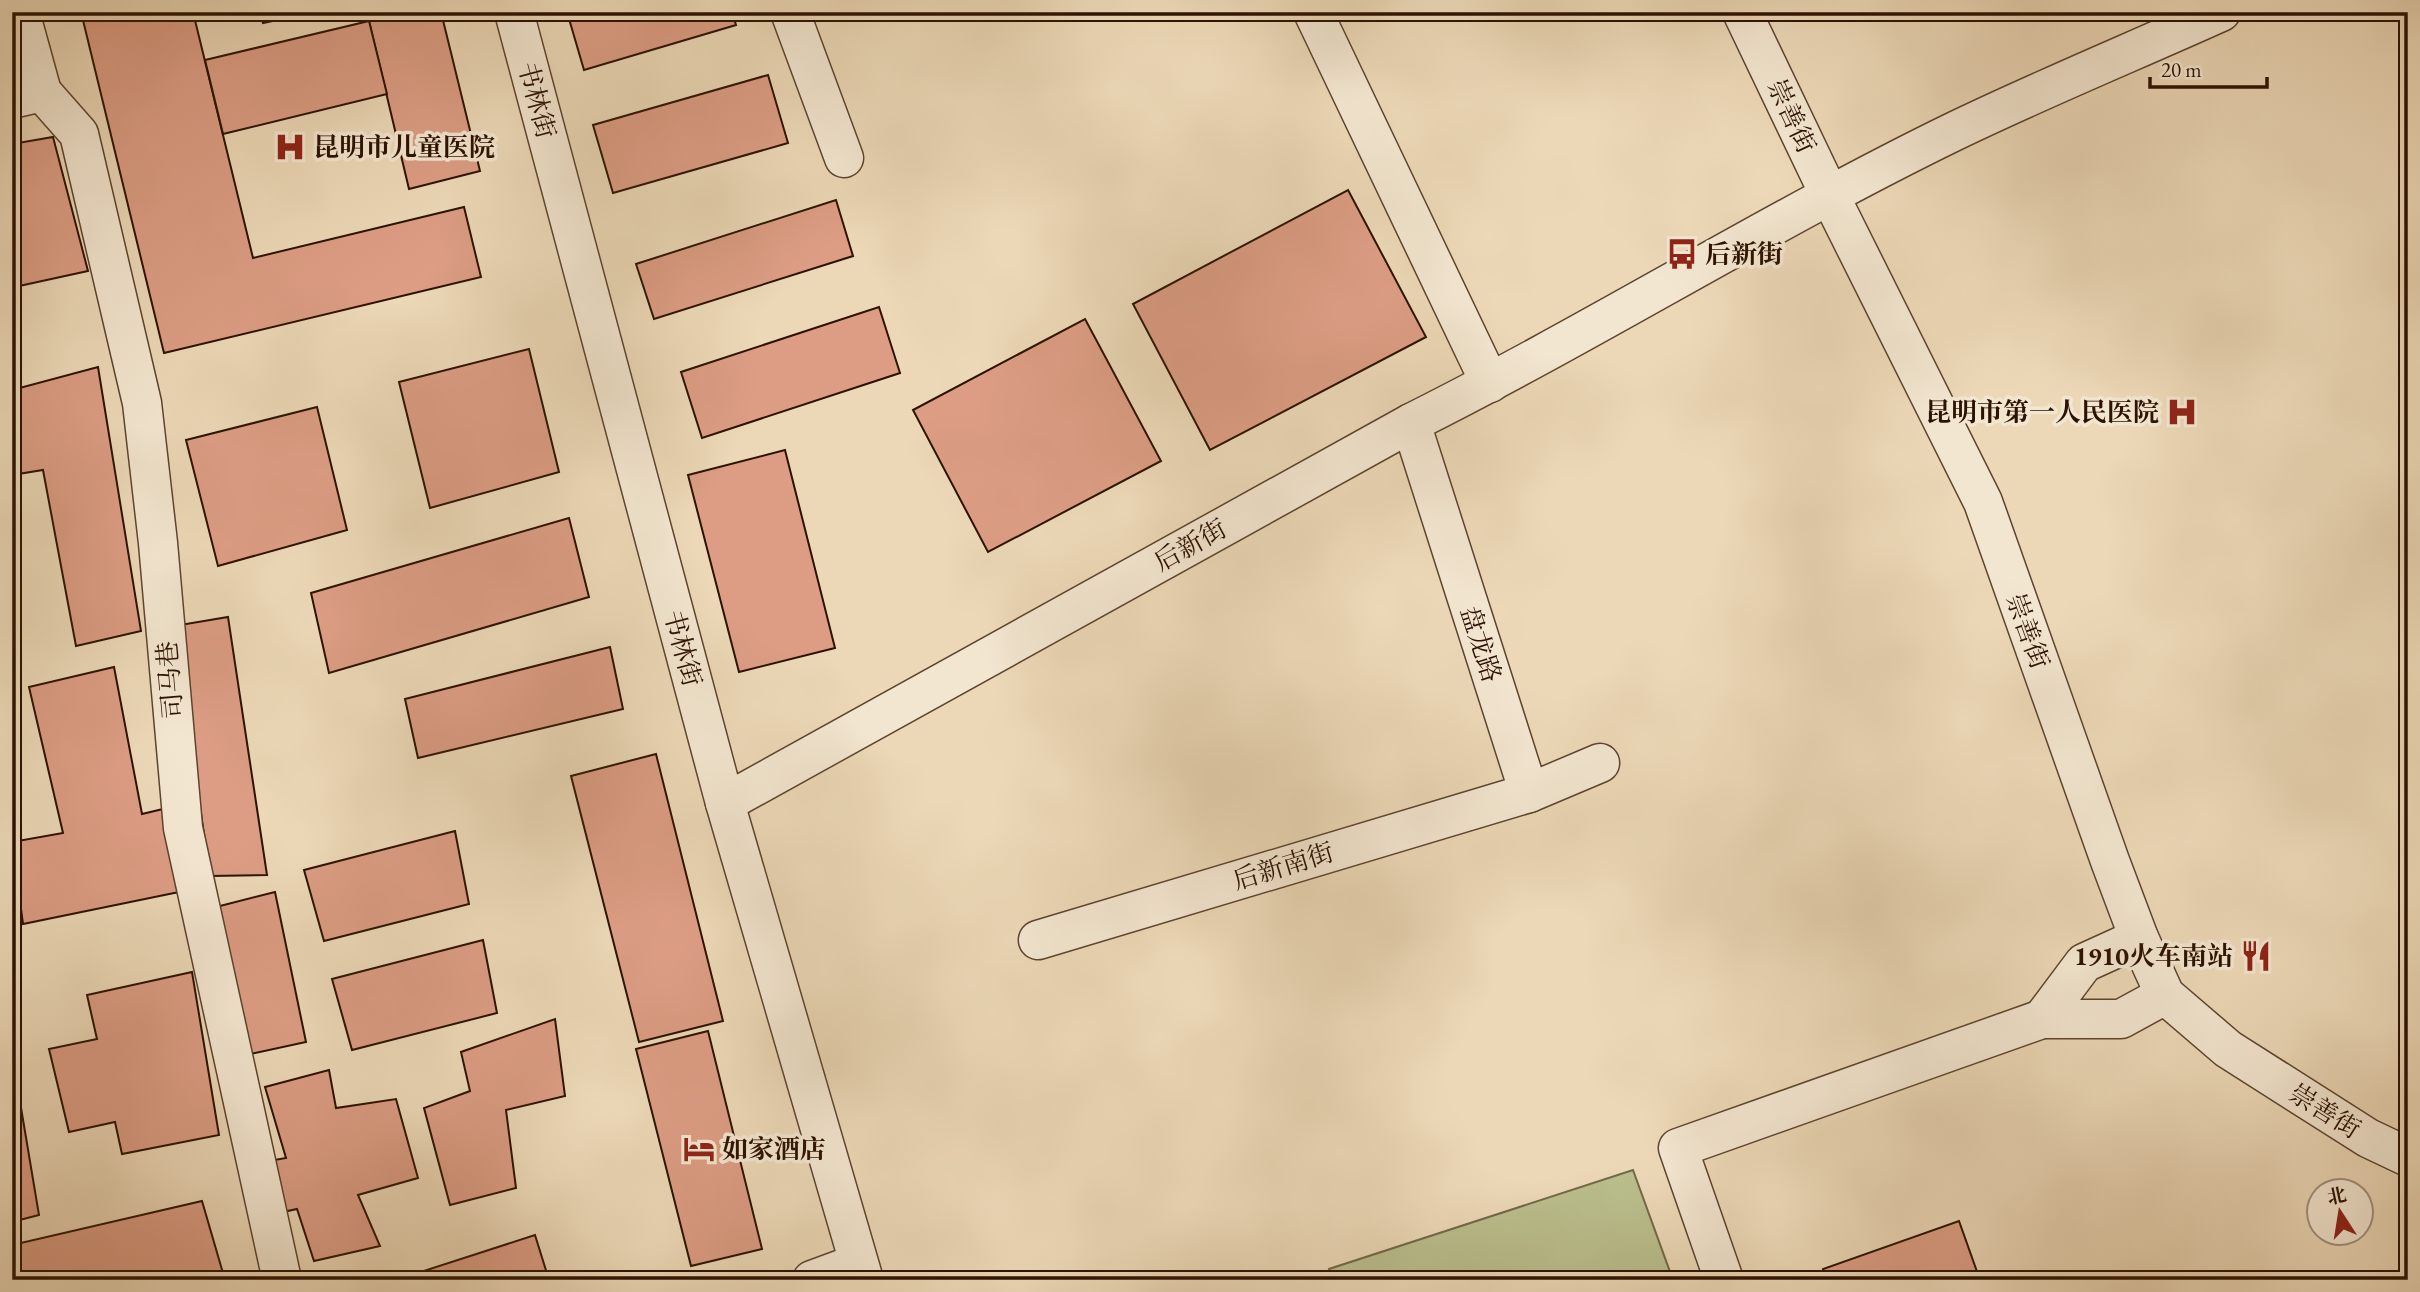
<svg xmlns="http://www.w3.org/2000/svg" width="2420" height="1292" viewBox="0 0 2420 1292" font-family="'EB Garamond','Noto Serif SC',serif">
<style>
.green{fill:#babe8d;stroke:#736847;stroke-width:2}
.building{fill:#dc9d84;stroke:#2c1201;stroke-width:2}
.lines{fill:none;stroke-linecap:round;stroke-linejoin:round}
.minor-casing{stroke:#5c442e;stroke-width:41}
.minor{stroke:#f3e6d0;stroke-width:38}
.labels{text-anchor:middle;stroke-width:7;stroke-linejoin:round;paint-order:stroke}
.street-label{font-size:26px;fill:#2c1201;stroke:#f3e6d0}
.poi-label{font-size:26px;font-weight:bold;fill:#2c1201;stroke:#f3e6d0;text-anchor:start}
</style>
<rect width="100%" height="100%" fill="#ecd8b7"/>
<filter id="stains"><feTurbulence type="fractalNoise" baseFrequency=".00286" numOctaves="4"/><feColorMatrix values="0 0 0 0 .2 0 0 0 0 .09 0 0 0 0 .02 0 0 0 .5 -.17"/></filter>
<radialGradient id="worn" r=".72"><stop offset=".6" stop-color="#630" stop-opacity="0"/><stop offset="1" stop-color="#630" stop-opacity=".3"/></radialGradient>
<path class="green" d="M1633,1170L1673,1280H1333L1329,1269Z"/>
<g class="building">
<path d="M81,12H193L253,258L464,207L481,277L164,353Z"/>
<path d="M260,12H315L263,23Z"/>
<path d="M404,12H441L480,171L409,189L369,21Z"/>
<path d="M567,12H732L736,25L584,70Z"/>
<path d="M369,21L387,94L223,134L205,60Z"/>
<path d="M768,75L788,143L613,193L593,125Z"/>
<path d="M53,137L88,271L19,286L12,266V144Z"/>
<path d="M1348,190L1426,337L1210,450L1133,304Z"/>
<path d="M836,200L853,256L654,319L636,264Z"/>
<path d="M879,307L900,373L702,438L681,372Z"/>
<path d="M1085,319L1161,461L988,552L913,410Z"/>
<path d="M529,349L559,472L430,508L399,382Z"/>
<path d="M98,367L141,631L76,646L43,470L12,475V390Z"/>
<path d="M317,407L347,530L218,566L186,440Z"/>
<path d="M785,450L835,648L739,672L688,475Z"/>
<path d="M569,518L589,597L329,673L311,593Z"/>
<path d="M228,617L267,875L210,876L174,626Z"/>
<path d="M610,647L623,709L418,758L405,699Z"/>
<path d="M114,667L142,814L163,809L184,891L23,924L12,842L63,833L29,687Z"/>
<path d="M656,754L723,1021L639,1042L571,776Z"/>
<path d="M455,831L469,904L324,941L304,870Z"/>
<path d="M275,892L306,1042L246,1055L216,907Z"/>
<path d="M483,940L497,1013L352,1050L332,979Z"/>
<path d="M192,972L219,1135L122,1154L115,1122L69,1132L49,1049L97,1039L87,995Z"/>
<path d="M555,1019L565,1096L506,1110L516,1188L450,1205L424,1108L470,1091L461,1052Z"/>
<path d="M708,1031L762,1249L691,1266L636,1049Z"/>
<path d="M12,1054L39,1215L12,1222Z"/>
<path d="M329,1070L336,1108L396,1099L418,1178L358,1195L380,1246L314,1261L297,1209L274,1214L263,1162L286,1158L265,1087Z"/>
<path d="M202,1201L225,1280H12V1245Z"/>
<path d="M1959,1221L1980,1280H1827L1823,1269Z"/>
<path d="M535,1235L549,1280H396Z"/>
</g>
<g class="lines">
<defs>
<g id="minor">
<path d="M514,12L725,803L864,1280"/>
<path d="M790,12L844,158"/>
<path d="M1313,12L1490,383"/>
<path d="M1742,12L1830,196L1983,502L2110,861L2139,938L2165,995L2228,1049L2368,1138L2408,1157"/>
<path d="M42,92L79,134L142,403L158,543L183,828L282,1280"/>
<path d="M12,99L42,92L20,12"/>
<path d="M1411,423L1529,793L1600,763"/>
<path d="M725,803L1411,423C1595,331 1770,221 1955,131C2042,89 2132,52 2221,12"/>
<path d="M2139,938L2084,963L2042,1019H2121L2165,995"/>
<path d="M1038,940L1529,793"/>
<path d="M812,1280L858,1263"/>
<path d="M1724,1280L1678,1148L2042,1019"/>
</g>
</defs>
<use href="#minor" class="minor-casing"/>
<use href="#minor" class="minor"/>
</g>
<defs>
<symbol id="hospital-bare" viewBox="-9 -9 18 18"><path d="M-5-5h3v3.5h4V-5h3V5h-3V1.5h-4V5h-3Z" fill="#8f2418" stroke="#f3e6d0" stroke-width="2.5" paint-order="stroke"/></symbol>
<symbol id="bus-bare" viewBox="-9 -9 18 18"><path d="M-5-6H5V4H4V6H2V4H-2V6H-4V4H-5ZM-3.5-4V0h7V-4ZM-3.5 1.2v1.5H-2V1.2ZM2 1.2v1.5H3.5V1.2Z" fill="#8f2418" stroke="#f3e6d0" stroke-width="2.5" paint-order="stroke"/></symbol>
<symbol id="restaurant-bare" viewBox="-9 -9 18 18"><path d="M-5-6h1v4h1v-4h1v4h1v-4h1v5L-1.5 .5V6h-2V.5L-5-1ZM5-6V6H3V1.5H1.5Q1.5-4 5-6Z" fill="#8f2418" stroke="#f3e6d0" stroke-width="2.5" paint-order="stroke"/></symbol>
<symbol id="hotel-bare" viewBox="-9 -9 18 18"><path d="M-6-4.5h1.5V1H6V5H4.5V3h-9V5H-6ZM-4 0a1.8 1.8 0 1 1 3.6 0ZM.5 0V-2.5h3Q6-2.5 6 0Z" fill="#8f2418" stroke="#f3e6d0" stroke-width="2.5" paint-order="stroke"/></symbol>
</defs>
<g fill-rule="evenodd">
<use href="#hospital-bare" x="268" y="125" width="44" height="44"/>
<use href="#bus-bare" x="1660" y="232" width="44" height="44"/>
<use href="#hospital-bare" x="2160" y="390" width="44" height="44"/>
<use href="#restaurant-bare" x="2234" y="934" width="44" height="44"/>
<use href="#hotel-bare" x="677" y="1127" width="44" height="44"/>
</g>
<g class="labels">
<g class="street-label">
<text transform="translate(537 100) rotate(75)" y="9">书林街</text>
<text transform="translate(1792 116) rotate(65)" y="9">崇善街</text>
<text transform="translate(1190 545) rotate(-29)" y="9">后新街</text>
<text transform="translate(2028 631) rotate(70)" y="9">崇善街</text>
<text transform="translate(1481 644) rotate(72)" y="9">盘龙路</text>
<text transform="translate(683 648) rotate(75)" y="9">书林街</text>
<text transform="translate(170 680) rotate(-95)" y="9">司马巷</text>
<text transform="translate(1283 866) rotate(-17)" y="9">后新南街</text>
<text transform="translate(2325 1111) rotate(32)" y="9">崇善街</text>
</g>
<g class="poi-label">
<text x="313" y="156">昆明市儿童医院</text>
<text x="1705" y="263">后新街</text>
<text x="2159" y="421" text-anchor="end">昆明市第一人民医院</text>
<text x="2233" y="965" text-anchor="end">1910火车南站</text>
<text x="722" y="1158">如家酒店</text>
</g>
</g>
<rect width="2420" height="1292" fill="none" stroke="#ecd8b7" stroke-width="42"/>
<rect x="14" y="14" width="2392" height="1264" fill="none" stroke="#2c1201" stroke-width="3.5"/>
<rect x="21" y="21" width="2378" height="1250" fill="none" stroke="#2c1201" stroke-width="2"/>
<g transform="translate(2340 1212) rotate(348)"><circle r="33" fill="#f3e6d0" stroke="#a3917d" stroke-width="2"/>
<path d="M0-5L12 26L0 18L-12 26Z" fill="#8f2418"/>
<text y="-10" font-size="19" font-weight="bold" text-anchor="middle" fill="#2c1201">北</text>
</g>
<path d="M2150 77v10h117v-10" fill="none" stroke="#2c1201" stroke-width="3.5"/>
<text x="2161" y="77" font-size="21" fill="#2c1201" stroke="#f3e6d0" stroke-width="5" paint-order="stroke">20 m</text>
<rect width="100%" height="100%" filter="url(#stains)"/>
<rect width="100%" height="100%" fill="url(#worn)"/>
</svg>
